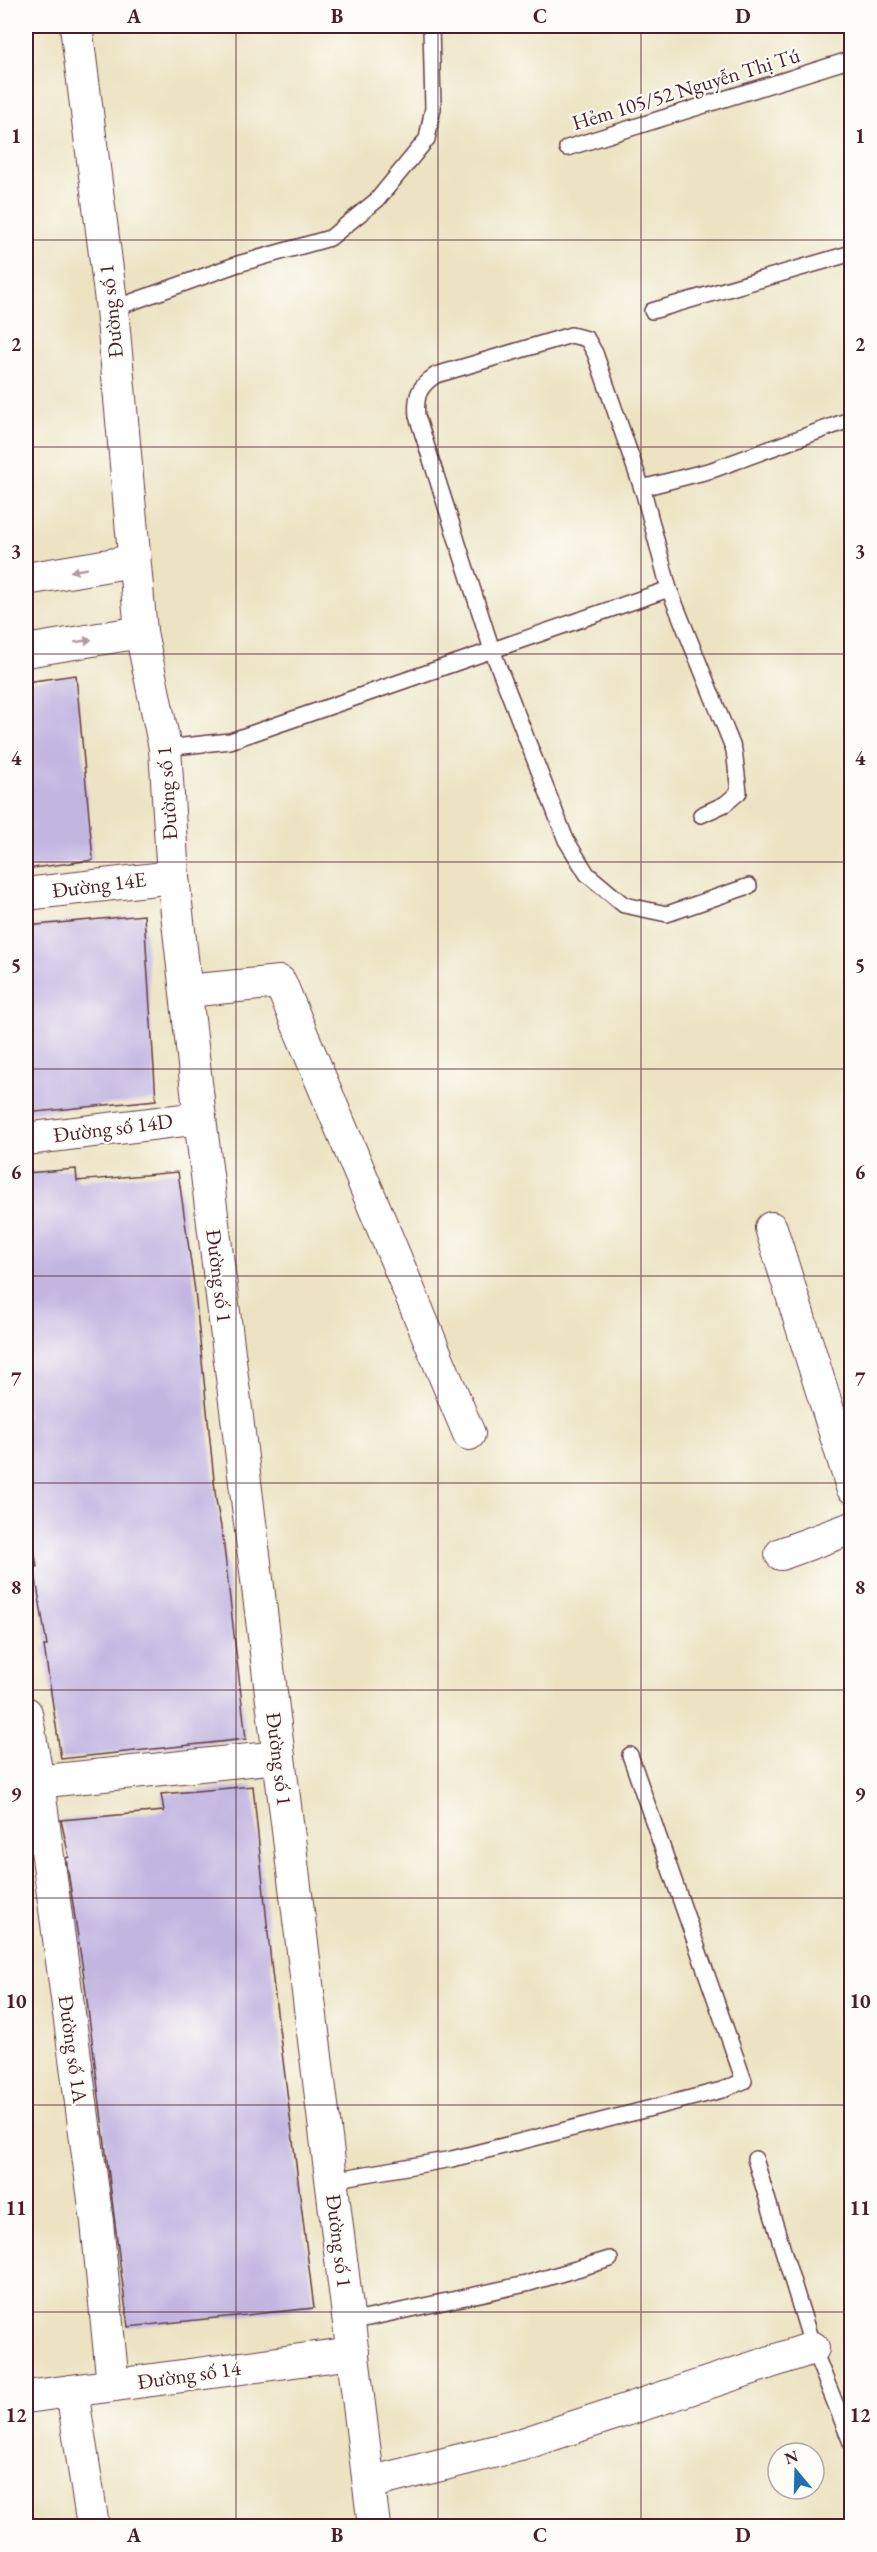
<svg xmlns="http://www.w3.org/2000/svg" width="877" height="2552" viewBox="0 0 877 2552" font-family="'EB Garamond',serif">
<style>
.building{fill:#c2b6e1}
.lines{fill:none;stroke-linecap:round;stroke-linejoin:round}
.lane-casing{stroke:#623c42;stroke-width:18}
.street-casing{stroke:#623c42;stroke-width:34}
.lane{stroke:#fff;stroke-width:15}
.street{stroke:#fff;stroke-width:32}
.oneway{fill:#ae9aa0}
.grid{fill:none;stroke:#4a1f2b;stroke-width:1.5;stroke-opacity:0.55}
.labels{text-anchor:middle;stroke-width:4.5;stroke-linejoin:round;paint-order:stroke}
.street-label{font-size:21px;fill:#4a1f2b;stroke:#fdfcf7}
.neatline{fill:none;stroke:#4a1f2b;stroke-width:2}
.grid-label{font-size:20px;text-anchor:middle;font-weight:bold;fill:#4a1f2b}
</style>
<rect width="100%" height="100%" fill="#fdfcf7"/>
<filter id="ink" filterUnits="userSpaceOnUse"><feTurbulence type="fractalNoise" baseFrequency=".0167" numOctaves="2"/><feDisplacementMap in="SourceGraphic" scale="12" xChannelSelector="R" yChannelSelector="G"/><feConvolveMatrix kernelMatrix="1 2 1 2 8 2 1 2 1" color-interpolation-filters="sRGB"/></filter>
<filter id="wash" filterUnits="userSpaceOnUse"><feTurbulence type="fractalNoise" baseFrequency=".008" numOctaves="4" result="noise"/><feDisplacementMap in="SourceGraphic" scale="24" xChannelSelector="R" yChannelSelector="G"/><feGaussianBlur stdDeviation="1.35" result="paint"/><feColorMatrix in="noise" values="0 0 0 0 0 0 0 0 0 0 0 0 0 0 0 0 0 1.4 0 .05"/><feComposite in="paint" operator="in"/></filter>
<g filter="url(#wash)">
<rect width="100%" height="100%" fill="#ede3c3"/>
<g id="blocks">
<g class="building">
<path d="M76,675L93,860L26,869V682Z"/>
<path d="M144,915L156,1100L26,1113V1022H29L26,926Z"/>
<path d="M76,1169L77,1181L178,1172L195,1291L216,1500L223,1538L246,1739L61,1759L44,1646H47L34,1567H37L26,1501V1173Z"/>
<path d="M253,1786L272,1972L314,2308L128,2327L84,1977L66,1858L69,1857L61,1820L164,1811L161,1794Z"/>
</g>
</g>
</g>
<g filter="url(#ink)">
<use href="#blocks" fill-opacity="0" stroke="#623c42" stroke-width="1.5"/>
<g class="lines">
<defs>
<g id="lane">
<path d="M567,148L852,59"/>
<path d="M112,309L238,264L330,238L377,200L427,139L433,108L431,26"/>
<path d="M652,311L852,253"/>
<path d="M642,488L712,470L852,419"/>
<path d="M165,748L230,741L669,589"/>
<path d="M701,815L725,804L739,792L734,750L669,589L644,494L595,353L587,339L571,335L436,375C419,386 415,396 417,416L492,650L566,840L587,874L624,905L667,914L749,886"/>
<path d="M755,2159L813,2348L852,2445"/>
<path d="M332,2180L452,2159L722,2090L744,2081L630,1755"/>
<path d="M350,2322L526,2284L610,2259"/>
</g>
<g id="street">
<path d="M76,26L112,309L141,632L165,748L173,877L200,1118L374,2526"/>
<path d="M26,579L133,561"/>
<path d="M26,651L141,632"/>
<path d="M26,894L173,877"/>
<path d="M186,991L280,982L469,1434"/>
<path d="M26,1139L200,1118"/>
<path d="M771,1228L852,1487"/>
<path d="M781,1554L852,1528"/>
<path d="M26,1713L38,1782L97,2222L113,2385"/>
<path d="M26,1783L279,1757"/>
<path d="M72,2391L93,2526"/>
<path d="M26,2397L353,2353"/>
<path d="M369,2483L520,2445L813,2348"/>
</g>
</defs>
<use href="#lane" class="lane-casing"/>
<use href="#street" class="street-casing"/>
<use href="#lane" class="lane"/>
<use href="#street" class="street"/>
</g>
<defs><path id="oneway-solid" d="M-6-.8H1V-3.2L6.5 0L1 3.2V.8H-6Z" transform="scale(1.5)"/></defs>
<g class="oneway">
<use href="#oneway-solid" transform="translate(79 570) rotate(170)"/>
<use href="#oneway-solid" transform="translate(83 641) rotate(-9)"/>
</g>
</g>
<path class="grid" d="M236,26V2526M438,26V2526M641,26V2526M26,240H852M26,447H852M26,654H852M26,862H852M26,1069H852M26,1276H852M26,1483H852M26,1690H852M26,1898H852M26,2105H852M26,2312H852"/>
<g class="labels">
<g class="street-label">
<text transform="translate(686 89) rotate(-17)" y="7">Hẻm 105/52 Nguyễn Thị Tú</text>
<text transform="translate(111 311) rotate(-96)" y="7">Đường số 1</text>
<text transform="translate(167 793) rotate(-94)" y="7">Đường số 1</text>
<text transform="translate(99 885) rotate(-7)" y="7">Đường 14E</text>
<text transform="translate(113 1128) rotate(-7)" y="7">Đường số 14D</text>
<text transform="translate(219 1276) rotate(83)" y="7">Đường số 1</text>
<text transform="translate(279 1759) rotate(83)" y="7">Đường số 1</text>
<text transform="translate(73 2049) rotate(82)" y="7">Đường số 1A</text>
<text transform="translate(339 2241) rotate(83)" y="7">Đường số 1</text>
<text transform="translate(189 2375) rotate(-8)" y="7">Đường số 14</text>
</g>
</g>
<rect width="877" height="2552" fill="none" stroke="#fdfcf7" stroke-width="66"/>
<g transform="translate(796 2471) rotate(341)"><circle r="28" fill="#fdfcf7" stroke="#b5a4a5" stroke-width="1.5"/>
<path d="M0-4.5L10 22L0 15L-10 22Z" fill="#1f6fb2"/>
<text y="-9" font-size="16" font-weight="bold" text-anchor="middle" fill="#4a1f2b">N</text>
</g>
<rect x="33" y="33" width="811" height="2486" class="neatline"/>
<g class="grid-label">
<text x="134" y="23">A</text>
<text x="337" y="23">B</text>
<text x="540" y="23">C</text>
<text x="743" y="23">D</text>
<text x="16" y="143">1</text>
<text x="860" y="143">1</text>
<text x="16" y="351">2</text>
<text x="860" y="351">2</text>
<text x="16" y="558">3</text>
<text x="860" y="558">3</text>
<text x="16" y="765">4</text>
<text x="860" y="765">4</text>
<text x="16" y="972">5</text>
<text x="860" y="972">5</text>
<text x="16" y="1179">6</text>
<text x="860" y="1179">6</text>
<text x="16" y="1386">7</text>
<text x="860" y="1386">7</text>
<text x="16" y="1594">8</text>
<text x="860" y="1594">8</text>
<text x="16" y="1801">9</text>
<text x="860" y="1801">9</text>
<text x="16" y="2008">10</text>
<text x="860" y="2008">10</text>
<text x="16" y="2215">11</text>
<text x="860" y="2215">11</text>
<text x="16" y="2422">12</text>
<text x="860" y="2422">12</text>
<text x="134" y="2542">A</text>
<text x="337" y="2542">B</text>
<text x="540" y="2542">C</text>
<text x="743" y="2542">D</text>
</g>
</svg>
